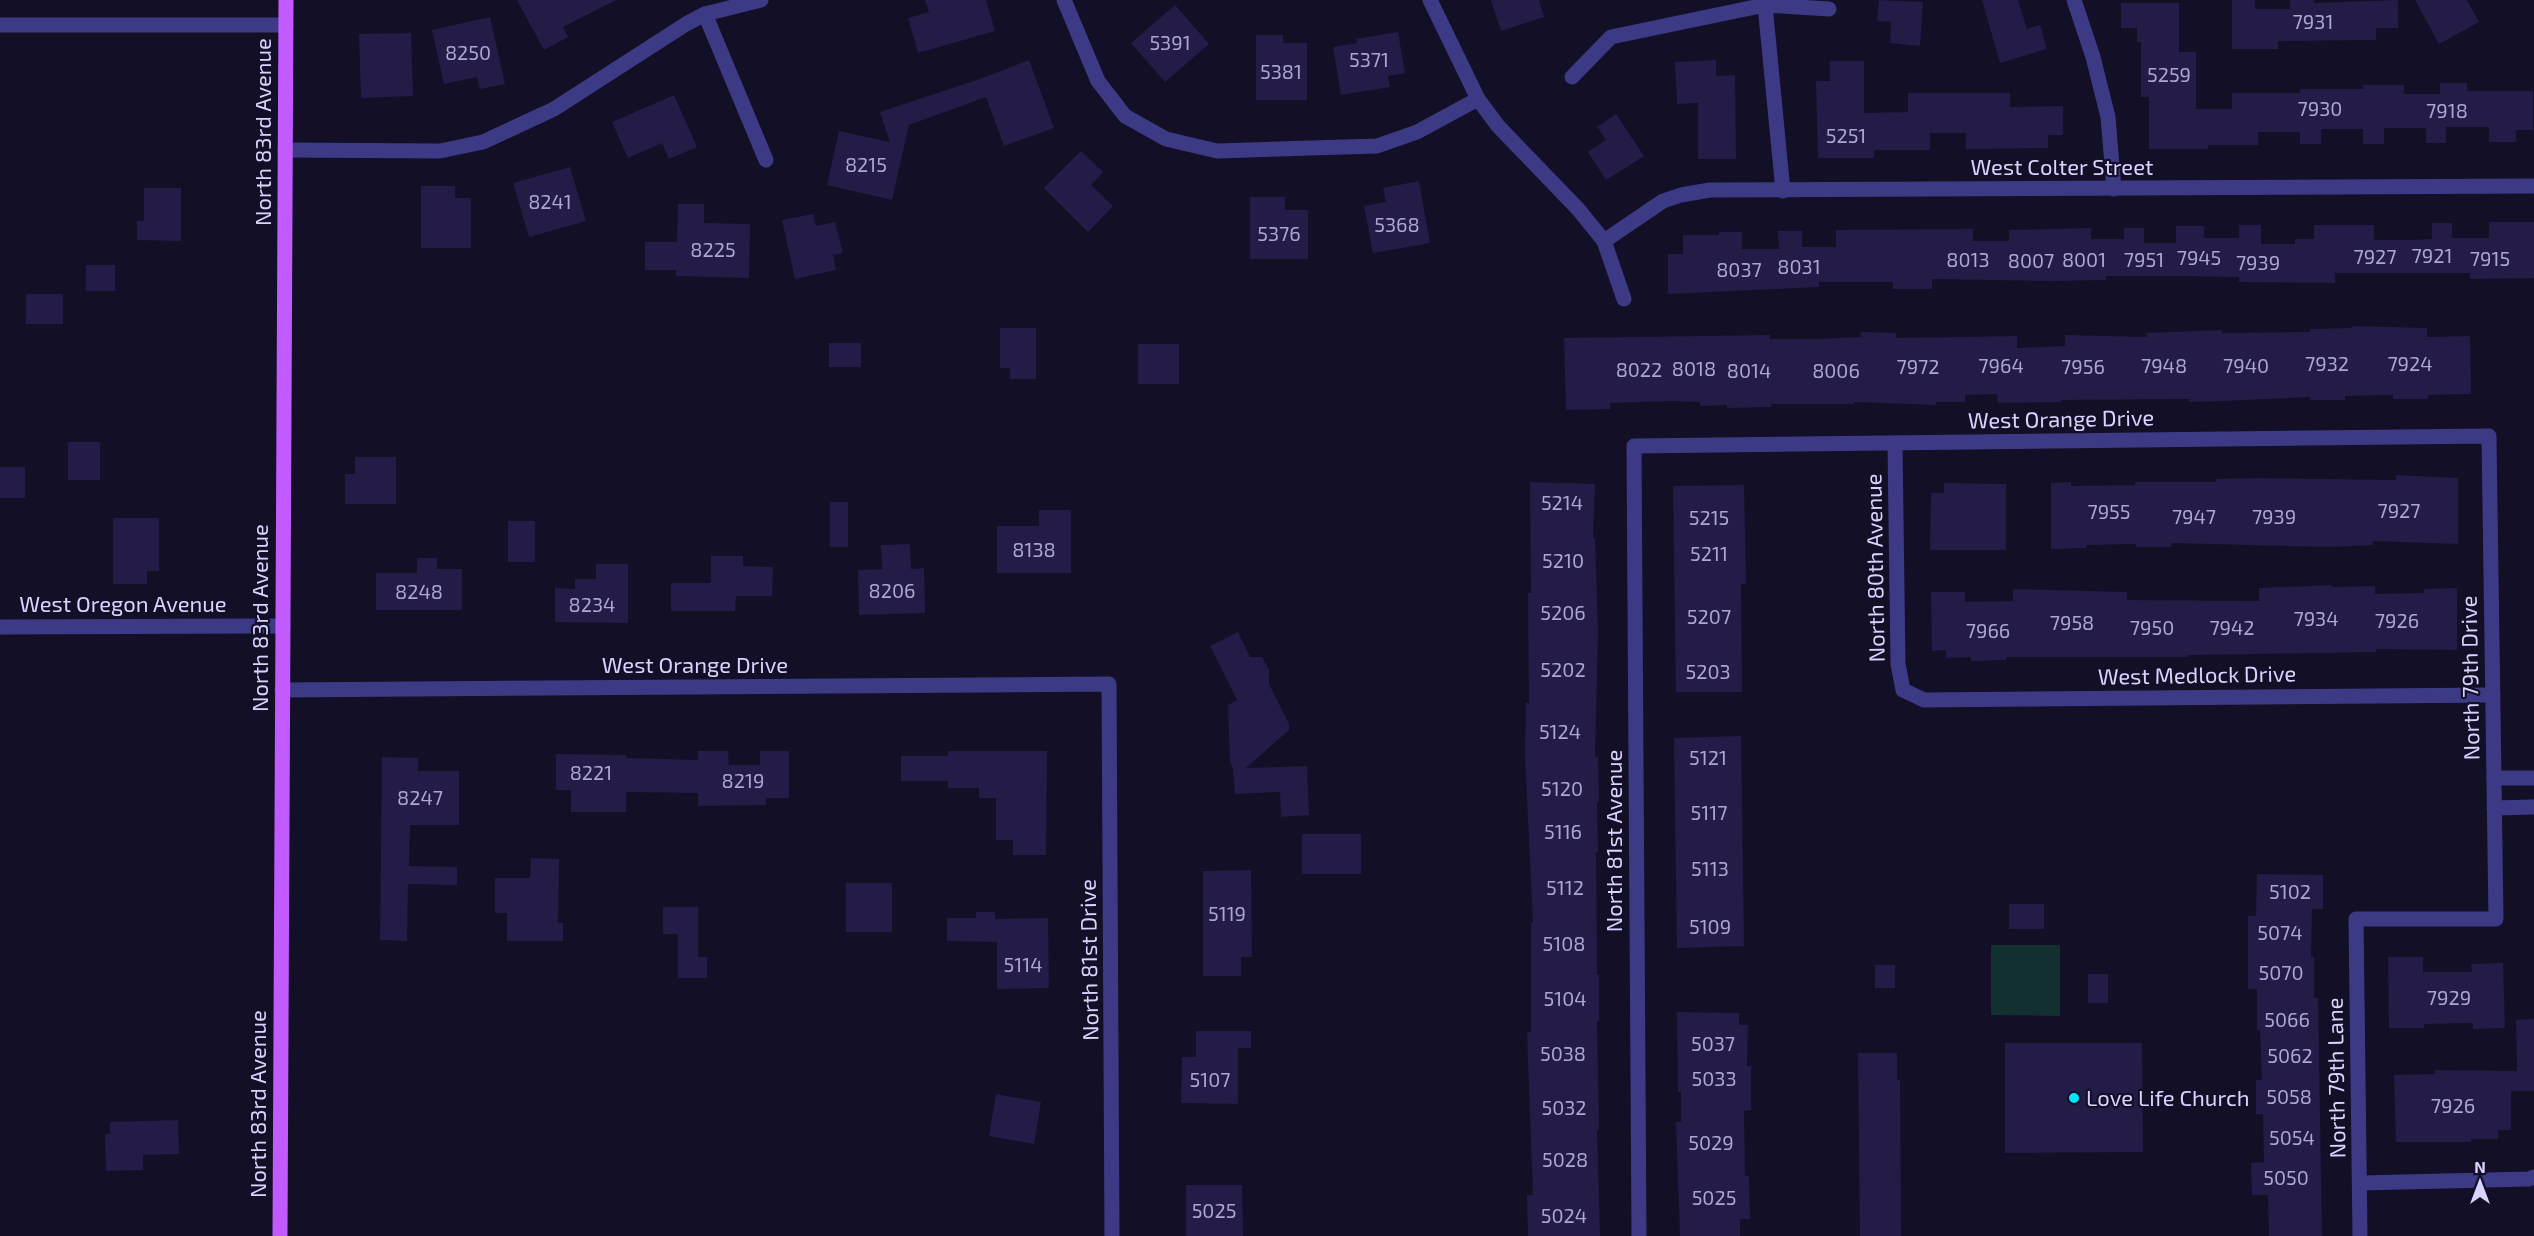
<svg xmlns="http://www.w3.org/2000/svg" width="2534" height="1236" viewBox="0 0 2534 1236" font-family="'Exo 2',sans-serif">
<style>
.green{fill:#12302f}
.building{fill:#241b47}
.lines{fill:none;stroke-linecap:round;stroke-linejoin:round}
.minor{stroke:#3d3a85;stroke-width:15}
.major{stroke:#c25bff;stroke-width:15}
.poi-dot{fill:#00e5ff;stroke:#130f26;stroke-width:2}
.labels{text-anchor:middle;stroke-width:4.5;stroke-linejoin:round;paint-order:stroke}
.number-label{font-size:20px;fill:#aca6d1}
.street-label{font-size:22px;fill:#d9d4ff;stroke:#130f26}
.poi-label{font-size:22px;fill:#d9d4ff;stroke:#130f26;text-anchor:start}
</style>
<rect width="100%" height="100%" fill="#130f26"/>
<path class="green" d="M1991,945H2060V1016L1991,1015Z"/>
<g class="building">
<path d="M517,0H616L563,27L568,37L544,50Z"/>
<path d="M925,0H986L995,31L918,53L908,18L929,12Z"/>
<path d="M1491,0H1539L1544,17L1501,31Z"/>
<path d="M1879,0L1923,2L1920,46L1890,43L1891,22L1877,21Z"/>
<path d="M1982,0H2018L2027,29L2040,25L2047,49L2000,63Z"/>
<path d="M2232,0H2255V9H2290V0H2314V3L2398,0V28H2376V40L2278,41V49H2232Z"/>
<path d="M2415,0H2467L2479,22L2439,44Z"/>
<path d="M2121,3H2179V52H2196V109H2232V93H2300V89H2363V85H2404V94H2440V83H2467V91H2533V130H2516V142H2489V127H2446V143H2426V128H2384V144H2363V129H2321V144H2300V132H2258V145H2208V149H2149V97H2141V42H2137V28H2121Z"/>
<path d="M1175,5L1209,44L1165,82L1131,43Z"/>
<path d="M490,17L505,84L480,89L477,77L444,84L432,30Z"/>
<path d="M1398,32L1405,73L1388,76L1390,87L1341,95L1333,47L1357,43L1356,39Z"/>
<path d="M411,33L413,96L361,98L359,34Z"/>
<path d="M1256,35H1283V43H1307V100H1256Z"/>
<path d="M1029,60L1054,128L1004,146L986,97L909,125L892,200L827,185L839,131L890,142L880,112L980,79Z"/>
<path d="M1716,60V76L1735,75L1736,159H1698V103L1677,104L1675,62Z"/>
<path d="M1830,61H1864V113L1908,112V93H2010V107L2063,106V135H2048V148L1966,149V133H1930V150H1874V158H1818L1816,81H1830Z"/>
<path d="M674,95L697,147L669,159L662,143L628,158L612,122Z"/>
<path d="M1616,114L1644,156L1606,180L1588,152L1606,140L1597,127Z"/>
<path d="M1081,151L1103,172L1091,185L1113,206L1088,232L1044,188Z"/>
<path d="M570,167L586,221L529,237L513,183Z"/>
<path d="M1419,181L1430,243L1373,253L1364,206L1386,202L1383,188Z"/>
<path d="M421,186H455V198H471V248H421Z"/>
<path d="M144,188H181V241L137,240V221H144Z"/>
<path d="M1250,197H1285V210H1308V259H1250Z"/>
<path d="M678,204H704V223L750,224L749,278L676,276V270H645V242H677Z"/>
<path d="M813,214L816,226L835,222L843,253L833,255L836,270L795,279L782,220Z"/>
<path d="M2489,222H2534V278L2470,279V273H2335V283L2239,282V277L2176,276H2106V280L2054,281L1932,279V289H1893V282H1819V287L1668,294V254H1683V235H1719V232H1742V249H1779L1778,231H1802V247H1836V230L1973,229V241H2009V230L2091,228V239H2124V228H2144V243H2176V226H2204V238H2239V225H2261V244H2295V239H2314V225H2374V240H2412L2432,239V223H2452V238H2489Z"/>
<rect x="86" y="265" width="29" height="26"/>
<rect x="26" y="294" width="37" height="30"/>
<path d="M2352,326L2427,328V337L2470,336L2471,394L2428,395V399H2393V395L2345,396V400H2310V397L2223,401L2189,402V399L2061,400V402L1998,403L1997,394L1965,395V402H1936V405L1854,402V404H1771L1772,407L1727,408V405L1700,406V402L1673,401L1610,403V409L1566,410L1564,338L1770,335V339H1818L1861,337V332L1896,333V338L2017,336V348L2065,346V335L2147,337L2146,333L2222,330V333L2310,332V329L2352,328Z"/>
<path d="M1000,328H1036V379H1010V368H1000Z"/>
<rect x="829" y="343" width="32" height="24"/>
<rect x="1138" y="344" width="41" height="40"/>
<rect x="68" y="442" width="32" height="38"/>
<path d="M355,457H396V504H345V474H355Z"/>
<rect x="0" y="467" width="25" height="31"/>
<path d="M2396,475L2458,478V544L2373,541V545L2330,547L2171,543V547H2136V544L2086,545V548L2051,549V483L2071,482V486L2135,485V482H2216V479L2256,478L2396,480Z"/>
<path d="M1530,482L1595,484L1593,538H1595L1598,632L1595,757H1598L1599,802H1597L1598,852H1596L1597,975H1599V1021H1597L1599,1130H1597L1600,1236H1528L1527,1195H1533L1527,1032H1531V922H1533L1525,757L1526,703H1529L1528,593H1531Z"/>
<path d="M1944,483L2006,484V550H1930L1931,493H1944Z"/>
<path d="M1744,485L1746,584H1741L1742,692H1676L1673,486Z"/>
<rect x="830" y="502" width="18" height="45"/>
<path d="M1039,510H1071V573H997V526H1039Z"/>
<path d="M113,518H159V571H147V584H113Z"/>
<rect x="508" y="521" width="27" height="41"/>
<path d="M910,544L911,569L924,568L925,613L859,615L858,570L882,569L881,545Z"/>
<path d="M711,556H743V566L773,567L772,596H736L735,611H671V583H711Z"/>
<path d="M417,558H437V569H462V610H376V573H417Z"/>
<path d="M596,564H628V623L555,622V588L575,589V579H596Z"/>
<path d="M2332,585V587L2375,586V594L2424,593V589L2457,588V650L2376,649V652L2188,655V657H2006V660L1971,661V657L1946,658V650L1932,651L1931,592H1965V602L2013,601V589L2127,592V600L2259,601V588Z"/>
<path d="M1238,632L1250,657H1262L1269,670V684L1289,724V730L1246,768L1307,766L1309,815L1281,817L1280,792L1235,794L1233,769L1230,761L1228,705L1237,700L1210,646Z"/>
<path d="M1741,736L1744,946L1677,948L1674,738Z"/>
<path d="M698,751H728L729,765H760V751H789V798H766V805L698,806V793L626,792V812H571V790H556V754L626,755V758L698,760Z"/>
<path d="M948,751H1047L1046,855H1013V840H996V798H979V788H948V781H901V756H948Z"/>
<path d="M382,757L418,758V771H459V825H410L409,866L457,867V885L408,884L407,941L380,940Z"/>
<rect x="1302" y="834" width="59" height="40"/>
<path d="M531,858L559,859L558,923H563V941H507V913H495V878H530Z"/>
<path d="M1251,870L1252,957H1241V976H1203V871Z"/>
<path d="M2257,874L2323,875V909H2312L2311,957H2314V998H2318L2322,1236H2269L2268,1195H2252L2251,1163L2264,1162L2263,1114H2256V1080H2262L2260,1030H2257V989H2248V916H2256Z"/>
<rect x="846" y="883" width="46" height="49"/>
<rect x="2009" y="904" width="35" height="25"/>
<path d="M663,907H698V957H707V978H678V934H663Z"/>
<path d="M976,912H995V919L1048,918L1049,988L997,989V942L947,941V918H976Z"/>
<path d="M2388,957H2423V972H2472L2471,964L2503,963L2505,1028L2473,1029V1023L2424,1024V1028H2389Z"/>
<rect x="1875" y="965" width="20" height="23"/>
<rect x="2088" y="974" width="20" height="29"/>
<path d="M1677,1012L1739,1013V1025H1748L1747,1066H1751V1110L1744,1111L1745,1176H1749L1750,1219H1740V1236H1680L1676,1122H1681V1092H1678Z"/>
<path d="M2534,1019V1091H2511V1130H2498V1139H2471V1142H2396L2394,1075L2435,1074V1070L2517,1071L2516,1020Z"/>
<path d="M1196,1031H1251V1048H1238V1104L1181,1103L1182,1057H1196Z"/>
<path d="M2005,1043H2142L2143,1152L2005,1153Z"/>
<path d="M1858,1053H1897V1080H1900L1901,1236H1860Z"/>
<path d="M996,1094L1041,1102L1034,1144L989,1136Z"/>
<path d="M178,1120L179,1154L143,1155V1170L106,1171L105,1134H110V1122Z"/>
<path d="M1186,1185H1242L1243,1236H1186Z"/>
</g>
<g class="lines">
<g class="minor">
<path d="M1064,0L1098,81L1125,116L1166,139L1217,151L1377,146L1417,132L1478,99"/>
<path d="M1430,0L1478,99L1498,126L1578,209L1604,241L1624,299"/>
<path d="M2074,0L2093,57L2108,117L2114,189"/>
<path d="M1765,5L1783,191"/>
<path d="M705,14L766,160"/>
<path d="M0,25H286"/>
<path d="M1572,77L1611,37L1765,5L1829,9"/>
<path d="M285,150L440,151L483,142L554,109L686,24L705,14L761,0"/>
<path d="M1604,241L1663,201L1681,195L1710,190L2534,186"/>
<path d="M1895,444L1898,664L1903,690L1924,700L2493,695"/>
<path d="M0,627L283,626"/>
<path d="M282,690L1109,684L1112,1236"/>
<path d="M2494,778H2534"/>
<path d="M2494,808L2534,807"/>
<path d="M2360,1183L2529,1179L2534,1177"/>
<path d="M1639,1236L1634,446L2489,436L2496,919H2356L2360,1236"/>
</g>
<path class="major" d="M280,1236L286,0"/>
</g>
<circle class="poi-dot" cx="2074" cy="1098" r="6"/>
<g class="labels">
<g class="number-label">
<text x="2313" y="29">7931</text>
<text x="1170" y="50">5391</text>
<text x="468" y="60">8250</text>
<text x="1369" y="67">5371</text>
<text x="1281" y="79">5381</text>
<text x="2169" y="82">5259</text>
<text x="2320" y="116">7930</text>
<text x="2447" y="118">7918</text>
<text x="1846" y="143">5251</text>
<text x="866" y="172">8215</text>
<text x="550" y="209">8241</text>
<text x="1397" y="232">5368</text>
<text x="1279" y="241">5376</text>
<text x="713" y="257">8225</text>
<text x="2432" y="263">7921</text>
<text x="2375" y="264">7927</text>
<text x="2199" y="265">7945</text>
<text x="2490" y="266">7915</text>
<text x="1968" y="267">8013</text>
<text x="2084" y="267">8001</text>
<text x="2144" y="267">7951</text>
<text x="2031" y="268">8007</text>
<text x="2258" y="270">7939</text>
<text x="1799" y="274">8031</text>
<text x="1739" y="277">8037</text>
<text x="2327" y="371">7932</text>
<text x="2410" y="371">7924</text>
<text x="2001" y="373">7964</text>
<text x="2164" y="373">7948</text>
<text x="2246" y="373">7940</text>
<text x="1918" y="374">7972</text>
<text x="2083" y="374">7956</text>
<text x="1694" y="376">8018</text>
<text x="1639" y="377">8022</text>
<text x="1749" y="378">8014</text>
<text x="1836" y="378">8006</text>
<text x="1562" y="510">5214</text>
<text x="2399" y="518">7927</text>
<text x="2109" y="519">7955</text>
<text x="2194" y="524">7947</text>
<text x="2274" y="524">7939</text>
<text x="1709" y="525">5215</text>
<text x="1034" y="557">8138</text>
<text x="1709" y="561">5211</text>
<text x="1563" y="568">5210</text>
<text x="892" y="598">8206</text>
<text x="419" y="599">8248</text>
<text x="592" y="612">8234</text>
<text x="1563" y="620">5206</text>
<text x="1709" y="624">5207</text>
<text x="2316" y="626">7934</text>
<text x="2397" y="628">7926</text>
<text x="2072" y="630">7958</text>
<text x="2152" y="635">7950</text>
<text x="2232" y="635">7942</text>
<text x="1988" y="638">7966</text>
<text x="1563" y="677">5202</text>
<text x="1708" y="679">5203</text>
<text x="1560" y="739">5124</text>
<text x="1708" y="765">5121</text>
<text x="591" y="780">8221</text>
<text x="743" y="788">8219</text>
<text x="1562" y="796">5120</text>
<text x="420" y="805">8247</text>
<text x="1709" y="820">5117</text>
<text x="1563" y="839">5116</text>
<text x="1710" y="876">5113</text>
<text x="1565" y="895">5112</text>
<text x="2290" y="899">5102</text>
<text x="1227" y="921">5119</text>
<text x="1710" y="934">5109</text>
<text x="2280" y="940">5074</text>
<text x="1564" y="951">5108</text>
<text x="1023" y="972">5114</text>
<text x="2281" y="980">5070</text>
<text x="2449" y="1005">7929</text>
<text x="1565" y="1006">5104</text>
<text x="2287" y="1027">5066</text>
<text x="1713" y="1051">5037</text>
<text x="1563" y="1061">5038</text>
<text x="2290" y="1063">5062</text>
<text x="1714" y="1086">5033</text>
<text x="1210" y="1087">5107</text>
<text x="2289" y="1104">5058</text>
<text x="2453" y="1113">7926</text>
<text x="1564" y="1115">5032</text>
<text x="2292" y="1145">5054</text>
<text x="1711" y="1150">5029</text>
<text x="1565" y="1167">5028</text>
<text x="2286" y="1185">5050</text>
<text x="1714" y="1205">5025</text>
<text x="1214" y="1218">5025</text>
<text x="1564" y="1223">5024</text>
</g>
<g class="street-label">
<text transform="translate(263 132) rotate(-90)" y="8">North 83rd Avenue</text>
<text x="2062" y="175">West Colter Street</text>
<text transform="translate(2061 419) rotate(-1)" y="8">West Orange Drive</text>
<text transform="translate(1875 568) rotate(-91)" y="8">North 80th Avenue</text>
<text x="123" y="612">West Oregon Avenue</text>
<text transform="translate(260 618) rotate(-90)" y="8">North 83rd Avenue</text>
<text x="695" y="673">West Orange Drive</text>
<text transform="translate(2197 675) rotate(-1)" y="8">West Medlock Drive</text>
<text transform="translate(2470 678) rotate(-91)" y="8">North 79th Drive</text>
<text transform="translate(1614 841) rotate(-90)" y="8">North 81st Avenue</text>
<text transform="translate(1089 960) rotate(-91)" y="8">North 81st Drive</text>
<text transform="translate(2336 1078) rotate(-91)" y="8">North 79th Lane</text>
<text transform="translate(258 1104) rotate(-90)" y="8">North 83rd Avenue</text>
</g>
<g class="poi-label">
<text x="2086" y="1106">Love Life Church</text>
</g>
</g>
<g transform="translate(2480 1182)" stroke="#130f26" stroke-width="4.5" paint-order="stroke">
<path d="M0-4.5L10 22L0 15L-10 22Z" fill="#d9d4ff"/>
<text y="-9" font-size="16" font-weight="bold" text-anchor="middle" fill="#d9d4ff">N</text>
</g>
</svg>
